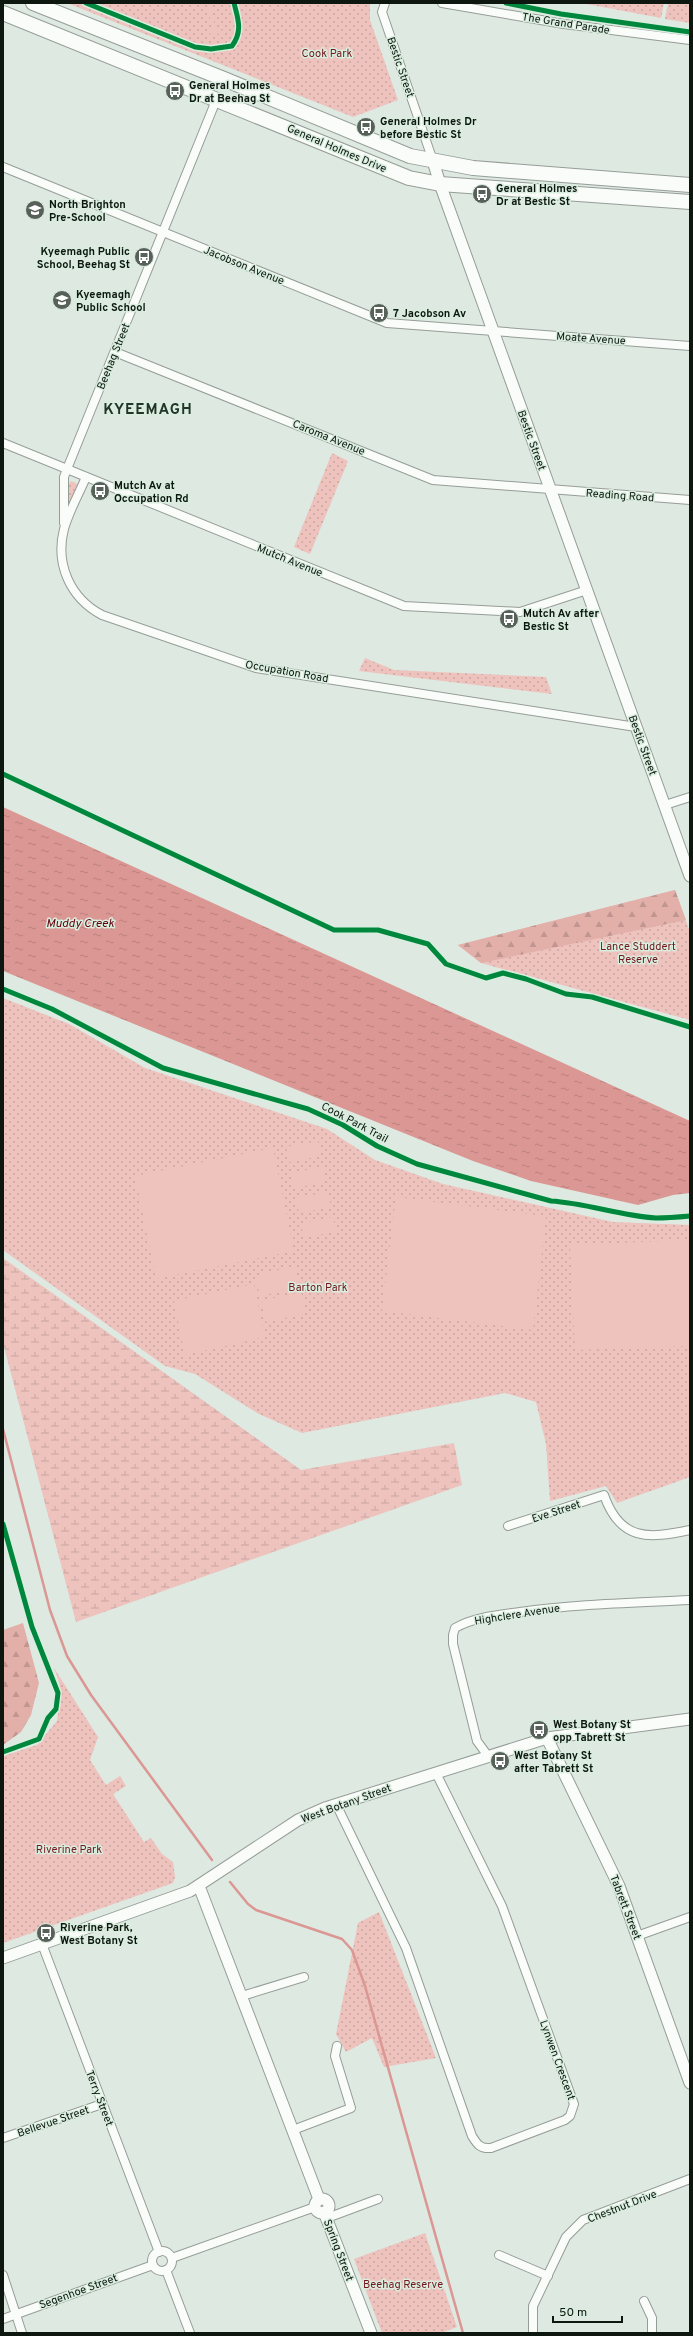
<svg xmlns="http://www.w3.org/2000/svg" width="693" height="2336" viewBox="0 0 693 2336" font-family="Overpass,sans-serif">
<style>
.grass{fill:url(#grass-dots)}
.forest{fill:url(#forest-firs)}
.wetland{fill:url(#wetland-marsh)}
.garden{fill:#eec2bd}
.water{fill:url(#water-ripples)}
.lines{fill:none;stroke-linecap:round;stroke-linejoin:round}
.stream{stroke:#db9793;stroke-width:2.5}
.street-casing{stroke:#959d97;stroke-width:10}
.secondary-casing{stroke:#959d97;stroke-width:13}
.highway-casing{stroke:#959d97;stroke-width:16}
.street{stroke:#fafcfa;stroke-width:8}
.secondary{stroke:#fafcfa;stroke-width:11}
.highway{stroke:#fafcfa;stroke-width:14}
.cycleway-casing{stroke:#d9eede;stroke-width:8}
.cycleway{stroke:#00873e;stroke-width:5}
.labels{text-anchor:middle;stroke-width:3;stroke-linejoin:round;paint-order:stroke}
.street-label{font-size:11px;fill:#0e1610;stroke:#d9eede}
.park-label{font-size:11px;fill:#73161d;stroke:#d9eede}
.poi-label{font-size:11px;font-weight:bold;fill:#0e1610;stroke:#d9eede;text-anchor:start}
.water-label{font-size:12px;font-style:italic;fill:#62000f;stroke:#d9eede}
.district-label{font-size:15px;font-weight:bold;letter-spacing:1px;fill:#233428;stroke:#d9eede}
</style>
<defs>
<pattern id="grass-dots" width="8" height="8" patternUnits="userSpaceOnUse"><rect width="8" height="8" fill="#eec2bd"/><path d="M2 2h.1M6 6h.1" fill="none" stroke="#cba6a1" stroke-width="1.8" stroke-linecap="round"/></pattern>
<pattern id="forest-firs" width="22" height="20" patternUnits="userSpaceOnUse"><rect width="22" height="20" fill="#e2afa9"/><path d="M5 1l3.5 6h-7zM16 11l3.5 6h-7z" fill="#c19690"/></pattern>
<pattern id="wetland-marsh" width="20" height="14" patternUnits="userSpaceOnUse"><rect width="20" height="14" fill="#eec2bd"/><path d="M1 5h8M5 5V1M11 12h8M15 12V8" fill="none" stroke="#cba6a1"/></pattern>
<pattern id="water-ripples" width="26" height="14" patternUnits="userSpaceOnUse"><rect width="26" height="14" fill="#db9793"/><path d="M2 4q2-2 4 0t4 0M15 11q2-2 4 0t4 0" fill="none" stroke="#bb817e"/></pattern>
</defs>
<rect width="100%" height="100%" fill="#dee9e1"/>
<g class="grass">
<path d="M67,3H370V20L398,100L353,117Z"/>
<path d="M581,3H664L661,18Z"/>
<path d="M668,3H690V23L665,19Z"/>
<path d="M332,453L348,461L310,554L294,547Z"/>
<path d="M71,481L79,485L67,512L68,485Z"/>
<path d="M365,658L394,670L546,677L552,694L359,671Z"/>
<path d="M675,890L690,932V1020L481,963L458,945Z"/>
<path d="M3,998L69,1024L145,1068L327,1129L375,1160L443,1184L613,1222L690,1225V1477L617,1503L606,1486L550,1501L546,1444L536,1402L505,1393L302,1433L259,1414L195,1374L165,1366L3,1250Z"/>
<path d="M54,1668L98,1737L90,1760L106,1785L120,1776L126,1786L113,1794L144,1842L151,1838L162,1854L173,1862L175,1877L173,1883L3,1943V1756L37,1745L57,1721L61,1696L59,1682Z"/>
<path d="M379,1912L436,2058L384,2067L372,2038L346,2052L336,2034L358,1923Z"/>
<path d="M425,2233L457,2327L441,2333H382L354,2259Z"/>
</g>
<g class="forest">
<path d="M675,890L686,920L481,963L458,945Z"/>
<path d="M23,1623L39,1683L31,1715L21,1732L3,1745V1630Z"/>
</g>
<path class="wetland" d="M3,1258L301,1470L454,1443L462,1485L76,1622L3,1343Z"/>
<g class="garden">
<path d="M207,3H211L216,32L224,30V33L207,35L213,32Z"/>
<path d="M318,1141L321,1156L289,1162L286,1147Z"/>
<path d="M273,1148L294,1251L156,1279L135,1176Z"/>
<path d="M323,1167L325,1182L294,1188L291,1173Z"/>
<path d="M328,1192L331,1207L299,1213L296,1198Z"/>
<path d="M396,1197L546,1216L533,1330L382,1311Z"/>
<path d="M333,1217L336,1231L304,1238L301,1223Z"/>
<path d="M690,1240V1346L575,1350L570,1245Z"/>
<path d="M295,1266L300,1287L260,1296L255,1276Z"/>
<path d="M254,1284L265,1337L185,1355L174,1301Z"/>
<path d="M301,1292L306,1313L266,1322L261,1301Z"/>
</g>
<path class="water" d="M3,807L690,1121V1193L673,1195L638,1205L531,1181L473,1161L3,971Z"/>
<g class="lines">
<g class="stream">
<path d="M3,1429L50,1610L67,1656L91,1695L212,1860"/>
<path d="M230,1882L248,1904L256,1910L342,1939L352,1950L365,1986L463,2333"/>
</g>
<defs>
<g id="street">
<path d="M385,3L382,12L433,161"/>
<path d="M442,3L564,24L690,40"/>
<path d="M3,167L387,323L690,346"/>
<path d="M115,352L433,480L690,500"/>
<path d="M3,443L404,606L520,612L587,590"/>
<path d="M86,477C79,494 69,511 64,529C55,564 70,598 102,615L256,668L636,727"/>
<path d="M64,523V477L67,469L217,98"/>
<path d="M665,805L690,797"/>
<path d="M508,1526L604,1495C620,1541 648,1539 690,1530"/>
<path d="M488,1756L477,1741L453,1644V1635L455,1628C474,1617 498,1615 520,1612C576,1604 633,1603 690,1600"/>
<path d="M336,1804L406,1948L472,2136C477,2144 480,2149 491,2148L565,2120L570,2116L574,2104L502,1906L436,1773"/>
<path d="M637,1936L690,1917"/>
<path d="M42,1944L159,2252"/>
<path d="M242,1996L304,1977"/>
<path d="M293,2130L351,2108L335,2056L337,2046"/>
<path d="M3,2138L102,2104"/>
<path d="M327,2218L378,2199"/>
<circle cx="162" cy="2261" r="10"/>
<path d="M499,2255L548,2276"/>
<path d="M172,2258L315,2207"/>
<path d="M166,2270L190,2333"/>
<path d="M3,2275L22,2333"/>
<path d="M644,2301L652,2318V2333"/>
<path d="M3,2319L153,2265"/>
<path d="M533,2333V2306L566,2237L583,2220L690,2179"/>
</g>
<g id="secondary">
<path d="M433,161L440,184L690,876"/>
<path d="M547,1738L619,1886L690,2083"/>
<path d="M199,1886L319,2199"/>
<path d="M3,1958L190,1891L298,1820L325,1808L547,1738L690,1719"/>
<circle cx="322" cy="2206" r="7"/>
<path d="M324,2212L371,2333"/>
</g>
<g id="highway">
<path d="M33,3L224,79L410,156L473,168L690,185"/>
<path d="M3,13L409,178L440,184L690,202"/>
</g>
</defs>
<use href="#street" class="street-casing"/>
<use href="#secondary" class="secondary-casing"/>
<use href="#highway" class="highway-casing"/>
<use href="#street" class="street"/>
<use href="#secondary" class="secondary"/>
<use href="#highway" class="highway"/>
<defs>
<g id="cycleway">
<path d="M86,3L195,47L211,49L232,46C243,31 238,19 234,3"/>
<path d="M506,3L561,14L690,32"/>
<path d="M3,774L334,930H378L428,944L446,964L486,978L503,973L526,979L566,994L592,997L690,1027"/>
<path d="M3,989L52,1009L163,1068L308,1109L343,1125L377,1146L417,1164L551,1201C586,1203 621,1216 656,1218C667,1218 679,1217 690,1216"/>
<path d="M3,1524L32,1627L58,1693L56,1709L48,1718L39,1739L3,1752"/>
</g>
</defs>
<use href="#cycleway" class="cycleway-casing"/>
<use href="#cycleway" class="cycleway"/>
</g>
<defs>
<symbol id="bus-disc" viewBox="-11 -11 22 22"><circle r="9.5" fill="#576059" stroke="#d9eede"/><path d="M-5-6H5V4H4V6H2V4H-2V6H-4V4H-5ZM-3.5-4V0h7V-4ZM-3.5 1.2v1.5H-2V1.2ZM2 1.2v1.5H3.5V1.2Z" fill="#fff"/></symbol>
<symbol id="school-disc" viewBox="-11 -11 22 22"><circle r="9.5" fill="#576059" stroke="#d9eede"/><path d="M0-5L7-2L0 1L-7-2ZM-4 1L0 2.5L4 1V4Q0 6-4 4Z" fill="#fff"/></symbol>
</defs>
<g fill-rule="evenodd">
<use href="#bus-disc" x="164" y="80" width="22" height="22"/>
<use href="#bus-disc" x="355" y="116" width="22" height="22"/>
<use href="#bus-disc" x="471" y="183" width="22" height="22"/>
<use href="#school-disc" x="24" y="199" width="22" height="22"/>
<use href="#bus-disc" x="133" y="246" width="22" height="22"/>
<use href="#school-disc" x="51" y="289" width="22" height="22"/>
<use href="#bus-disc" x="368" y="302" width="22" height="22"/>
<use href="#bus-disc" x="89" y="480" width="22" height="22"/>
<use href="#bus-disc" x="498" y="608" width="22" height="22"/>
<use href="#bus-disc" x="528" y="1719" width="22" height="22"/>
<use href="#bus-disc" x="489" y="1750" width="22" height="22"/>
<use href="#bus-disc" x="35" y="1922" width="22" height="22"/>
</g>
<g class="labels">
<g class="street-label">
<text transform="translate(566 23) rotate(9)" y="4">The Grand Parade</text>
<text transform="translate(401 67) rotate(71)" y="4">Bestic Street</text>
<text transform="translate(337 148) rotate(23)" y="4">General Holmes Drive</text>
<text transform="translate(244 265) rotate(22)" y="4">Jacobson Avenue</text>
<text transform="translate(591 338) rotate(4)" y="4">Moate Avenue</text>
<text transform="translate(113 356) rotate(-68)" y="4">Beehag Street</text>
<text transform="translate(329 437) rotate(22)" y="4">Caroma Avenue</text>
<text transform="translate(532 440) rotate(70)" y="4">Bestic Street</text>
<text transform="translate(620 495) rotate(4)" y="4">Reading Road</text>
<text transform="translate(290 560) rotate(22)" y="4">Mutch Avenue</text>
<text transform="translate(287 671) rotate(10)" y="4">Occupation Road</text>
<text transform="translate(643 745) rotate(70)" y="4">Bestic Street</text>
<text transform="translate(355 1122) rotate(28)" y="4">Cook Park Trail</text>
<text transform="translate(556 1511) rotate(-18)" y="4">Eve Street</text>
<text transform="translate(517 1614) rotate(-9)" y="4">Highclere Avenue</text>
<text transform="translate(346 1803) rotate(-20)" y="4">West Botany Street</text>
<text transform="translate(626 1907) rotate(69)" y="4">Tabrett Street</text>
<text transform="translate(558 2060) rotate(70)" y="4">Lynwen Crescent</text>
<text transform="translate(100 2098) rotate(69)" y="4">Terry Street</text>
<text transform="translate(53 2121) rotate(-19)" y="4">Bellevue Street</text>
<text transform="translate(622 2206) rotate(-21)" y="4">Chestnut Drive</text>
<text transform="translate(339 2250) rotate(69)" y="4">Spring Street</text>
<text transform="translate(78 2291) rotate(-20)" y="4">Segenhoe Street</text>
</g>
<g class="park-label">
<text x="327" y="57">Cook Park</text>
<text x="638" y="950">Lance Studdert<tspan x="638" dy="13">Reserve</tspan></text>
<text x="318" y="1291">Barton Park</text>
<text x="69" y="1853">Riverine Park</text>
<text x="403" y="2288">Beehag Reserve</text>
</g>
<g class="poi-label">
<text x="189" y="89">General Holmes<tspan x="189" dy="13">Dr at Beehag St</tspan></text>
<text x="380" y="125">General Holmes Dr<tspan x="380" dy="13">before Bestic St</tspan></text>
<text x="496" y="192">General Holmes<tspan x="496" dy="13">Dr at Bestic St</tspan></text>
<text x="49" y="208">North Brighton<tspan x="49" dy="13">Pre-School</tspan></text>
<text x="130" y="255" text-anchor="end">Kyeemagh Public<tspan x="130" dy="13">School, Beehag St</tspan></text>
<text x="76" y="298">Kyeemagh<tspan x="76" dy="13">Public School</tspan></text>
<text x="393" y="317">7 Jacobson Av</text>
<text x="114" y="489">Mutch Av at<tspan x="114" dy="13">Occupation Rd</tspan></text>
<text x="523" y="617">Mutch Av after<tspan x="523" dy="13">Bestic St</tspan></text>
<text x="553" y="1728">West Botany St<tspan x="553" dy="13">opp Tabrett St</tspan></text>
<text x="514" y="1759">West Botany St<tspan x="514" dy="13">after Tabrett St</tspan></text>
<text x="60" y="1931">Riverine Park,<tspan x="60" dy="13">West Botany St</tspan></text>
</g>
<g class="water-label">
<text x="80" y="927">Muddy Creek</text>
</g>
<g class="district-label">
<text x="148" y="414">KYEEMAGH</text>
</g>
</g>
<rect width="693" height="2336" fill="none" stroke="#0e1610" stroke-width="8"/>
<path d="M553 2316v6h69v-6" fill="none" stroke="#0e1610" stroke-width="2"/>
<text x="559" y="2316" font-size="12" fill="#0e1610" stroke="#d9eede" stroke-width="3" paint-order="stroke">50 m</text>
</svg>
